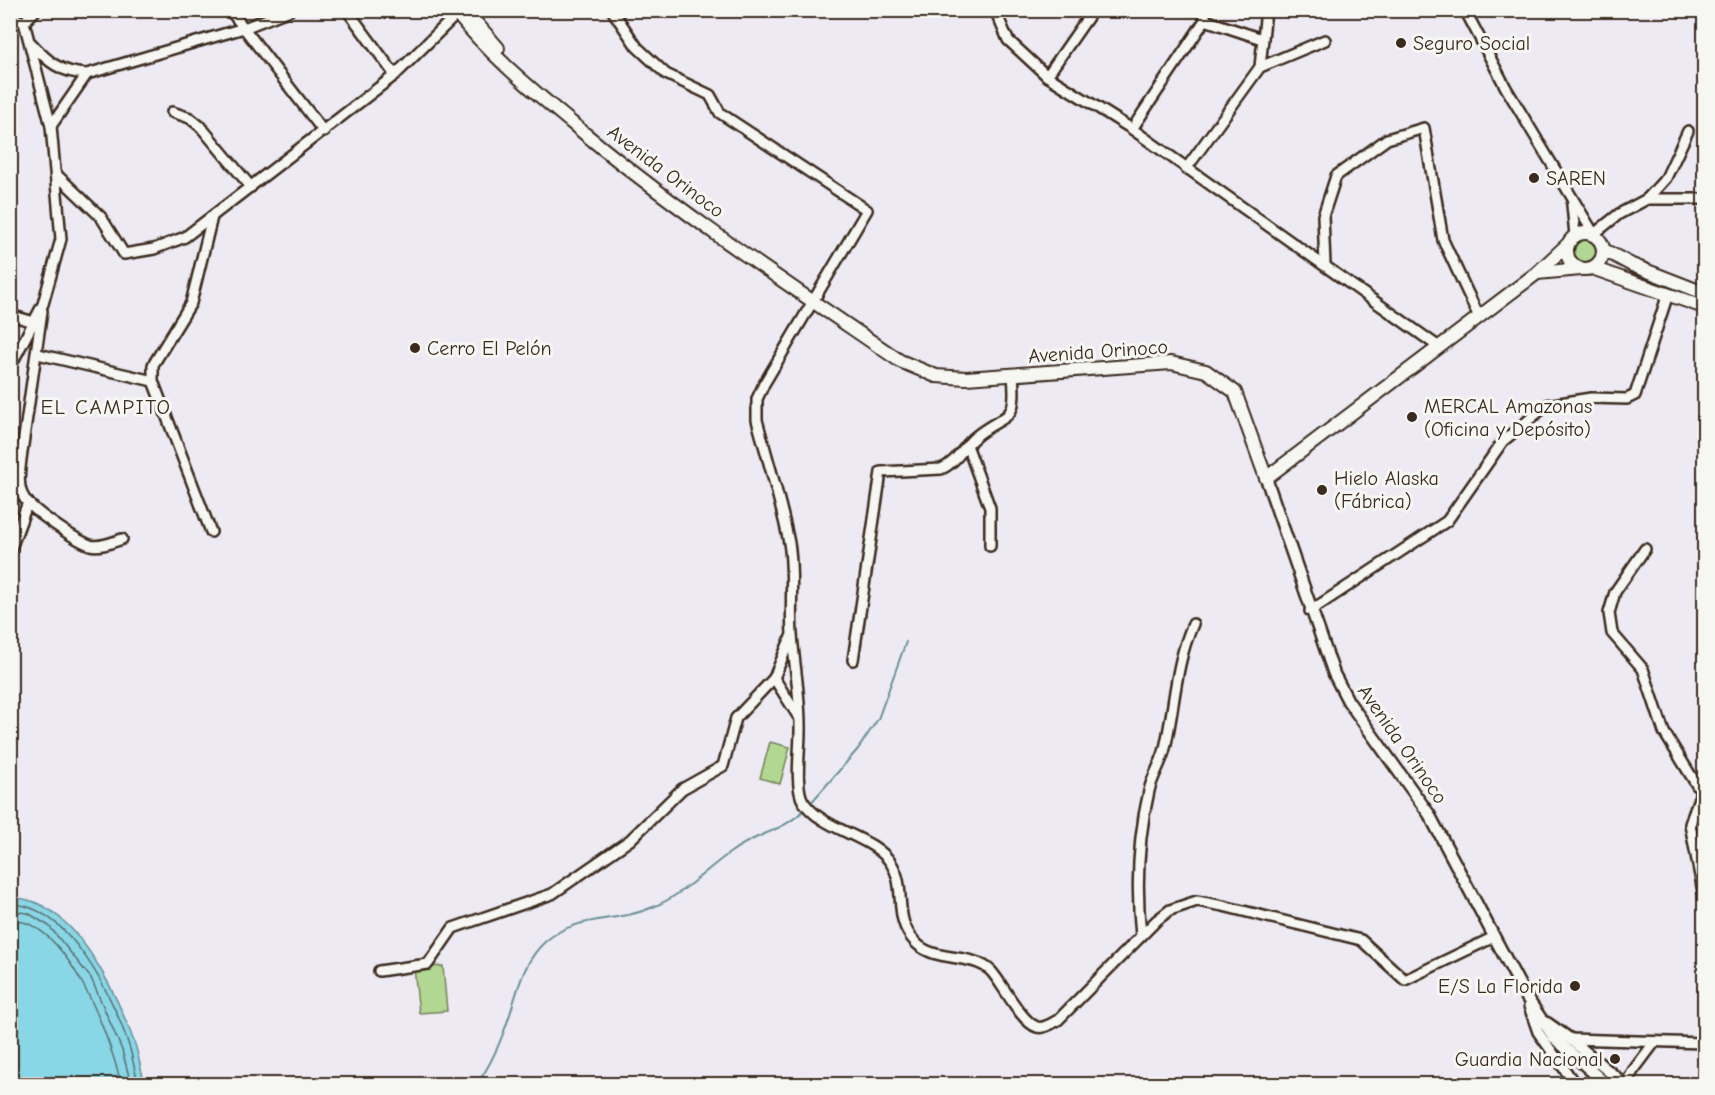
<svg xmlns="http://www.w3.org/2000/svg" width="1715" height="1095" viewBox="0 0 1715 1095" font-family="'Comic Neue',sans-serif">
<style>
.green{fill:#b1d793;stroke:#768058;stroke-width:1.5}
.water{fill:#88d6e6;stroke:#699196;stroke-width:1.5}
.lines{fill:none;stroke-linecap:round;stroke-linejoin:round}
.shore{stroke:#5a6f6e;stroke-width:1.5}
.stream{stroke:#699196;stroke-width:2}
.minor-casing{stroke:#3b2a1e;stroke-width:14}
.tertiary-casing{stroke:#3b2a1e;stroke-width:15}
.secondary-casing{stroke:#3b2a1e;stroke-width:16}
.minor{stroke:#f6f6f2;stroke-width:9}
.tertiary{stroke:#f6f6f2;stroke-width:10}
.secondary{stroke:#f6f6f2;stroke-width:12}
.poi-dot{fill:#3b2a1e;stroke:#f6f6f2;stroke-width:2}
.labels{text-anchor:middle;stroke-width:6;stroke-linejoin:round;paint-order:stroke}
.poi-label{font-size:20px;fill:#3b2a1e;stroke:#f6f6f2;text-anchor:start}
.street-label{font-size:20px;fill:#3b2a1e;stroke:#f6f6f2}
.neighbourhood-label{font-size:21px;letter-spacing:1.5px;fill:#3b2a1e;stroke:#f6f6f2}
</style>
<rect width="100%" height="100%" fill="#edeaf4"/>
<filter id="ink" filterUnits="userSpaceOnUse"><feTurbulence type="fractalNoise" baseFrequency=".0167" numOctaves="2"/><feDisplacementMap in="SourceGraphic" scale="12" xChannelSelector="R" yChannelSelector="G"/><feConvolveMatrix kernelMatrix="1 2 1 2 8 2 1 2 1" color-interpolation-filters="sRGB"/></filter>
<g filter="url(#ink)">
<g class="green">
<circle cx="1585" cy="250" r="14"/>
<path d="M770,742L790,747L780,784L760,778Z"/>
<path d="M443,966L447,1011L419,1013L414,968Z"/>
</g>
<path class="water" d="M10,898C73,895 117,995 135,1044C139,1057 141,1071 145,1084H11Z"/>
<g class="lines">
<g class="shore">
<path d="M10,904C69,904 115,1000 130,1049C133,1060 135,1073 139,1084"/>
<path d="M10,911L28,913L49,926L91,978L122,1050L131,1084"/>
<path d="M10,920C68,920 110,1038 121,1084"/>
</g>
<g class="stream">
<path d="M809,805L858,749L878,719L906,642"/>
<path d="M477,1084C492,1063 502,1039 510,1014C518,989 524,960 546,941C577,914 618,923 653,907C683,895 705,870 731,852C756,833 783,832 805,809"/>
</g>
<defs>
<g id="minor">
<path d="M230,10L324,132"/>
<path d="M347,10L395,75"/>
<path d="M612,10L637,47L666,74L710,95L720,113L867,210L764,384L757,399V420C768,461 781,502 789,543C794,572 790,605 792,634C794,664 800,694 800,725C801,744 794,786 803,801C822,831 873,835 891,863C908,889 891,917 916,943C936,963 971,952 991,971C1003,984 1021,1022 1037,1027C1044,1029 1052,1023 1058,1020L1157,920L1170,910L1197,901L1223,906L1361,940L1405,980L1494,937"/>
<path d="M995,10L1008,40L1047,76L1132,129L1439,347"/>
<path d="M1465,10L1506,88L1594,234L1619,214L1647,199H1704"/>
<path d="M10,17L24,22L51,126L61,239L43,304L10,367"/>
<path d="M1205,20L1262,39"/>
<path d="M24,22L36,10"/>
<path d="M31,43C48,62 61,73 87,74L244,28L290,10"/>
<path d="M1260,67L1325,40"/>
<path d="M1047,76L1093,10"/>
<path d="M172,112L190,118L201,127L251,187"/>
<path d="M51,126L87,74"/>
<path d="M1132,129L1205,20V10"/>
<path d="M1186,169L1260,67L1266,10"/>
<path d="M57,175L101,217L124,254L154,249L185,237L395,75L461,10"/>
<path d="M1647,199L1666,178L1688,131"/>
<path d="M1572,205L1575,235"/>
<path d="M1325,265L1323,216L1336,176L1387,139L1424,128L1443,240L1479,317"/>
<path d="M42,311L21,459C20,470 17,485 23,496C29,509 76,540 90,545C100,548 113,542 122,539"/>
<path d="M10,315L34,322"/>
<path d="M38,354L153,381"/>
<path d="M967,445L990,508V546"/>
<path d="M211,532L153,381V365L191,303L212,217"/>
<path d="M1645,549L1615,592L1609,613L1612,633L1643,669L1664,732L1701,792L1690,824L1704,897"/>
<path d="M10,551L28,502"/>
<path d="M1310,611L1447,521L1503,441L1547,405L1591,398L1627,399L1635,395L1668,294"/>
<path d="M853,660L881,472L941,469C956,463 963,447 975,437C1005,412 1018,425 1013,376"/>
<path d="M774,678L798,716"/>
<path d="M1141,936C1136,888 1138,838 1149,791C1152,776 1162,763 1165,748C1175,706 1175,664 1193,624"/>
<path d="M379,971L428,964L453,928L552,894L630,840L682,789L723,766L736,718L774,678L791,637"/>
<path d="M1529,1006L1538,1032L1575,1084"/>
<path d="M1569,1039L1704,1043"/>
<path d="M1626,1084L1633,1071L1654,1043"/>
</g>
<g id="tertiary">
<path d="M1266,478L1334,674L1348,701L1429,814L1525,995L1554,1038L1606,1084"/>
<path d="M1547,1023L1570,1039L1624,1084"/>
</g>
<g id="secondary">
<path d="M454,10C489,54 529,87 572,123C675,210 789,285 900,361L936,376L966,378L1171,363L1206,371L1235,392L1266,478L1537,273L1568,244"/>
<path d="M465,10L498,48"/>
<circle cx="1585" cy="251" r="18"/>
<path d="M1604,250L1632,265L1704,293"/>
<path d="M1592,268L1704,307"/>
<path d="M1537,273L1581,269"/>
</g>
</defs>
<use href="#minor" class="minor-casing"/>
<use href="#tertiary" class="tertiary-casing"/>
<use href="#secondary" class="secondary-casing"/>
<use href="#minor" class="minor"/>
<use href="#tertiary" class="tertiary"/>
<use href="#secondary" class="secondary"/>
</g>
</g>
<g class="poi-dot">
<circle cx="1401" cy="43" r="6"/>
<circle cx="1534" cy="178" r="6"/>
<circle cx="415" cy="348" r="6"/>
<circle cx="1412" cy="417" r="6"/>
<circle cx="1322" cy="490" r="6"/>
<circle cx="1575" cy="986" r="6"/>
<circle cx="1615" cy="1059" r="6"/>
</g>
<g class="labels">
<g class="poi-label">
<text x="1413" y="50">Seguro Social</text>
<text x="1546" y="185">SAREN</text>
<text x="427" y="355">Cerro El Pelón</text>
<text x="1424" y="413">MERCAL Amazonas<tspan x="1424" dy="23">(Oficina y Depósito)</tspan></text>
<text x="1334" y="485">Hielo Alaska<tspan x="1334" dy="23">(Fábrica)</tspan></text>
<text x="1563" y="993" text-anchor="end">E/S La Florida</text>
<text x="1603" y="1066" text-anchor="end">Guardia Nacional</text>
</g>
<g class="street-label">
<text transform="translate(666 171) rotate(37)" y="7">Avenida Orinoco</text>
<text transform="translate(1098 351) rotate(-4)" y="7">Avenida Orinoco</text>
<text transform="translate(1403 744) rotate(55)" y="7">Avenida Orinoco</text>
</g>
<g class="neighbourhood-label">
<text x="106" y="414">EL CAMPITO</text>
</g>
</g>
<rect width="1715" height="1095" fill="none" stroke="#f6f6f2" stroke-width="36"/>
<rect x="18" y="18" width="1679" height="1059" fill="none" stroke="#3b2a1e" stroke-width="2" filter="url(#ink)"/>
</svg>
